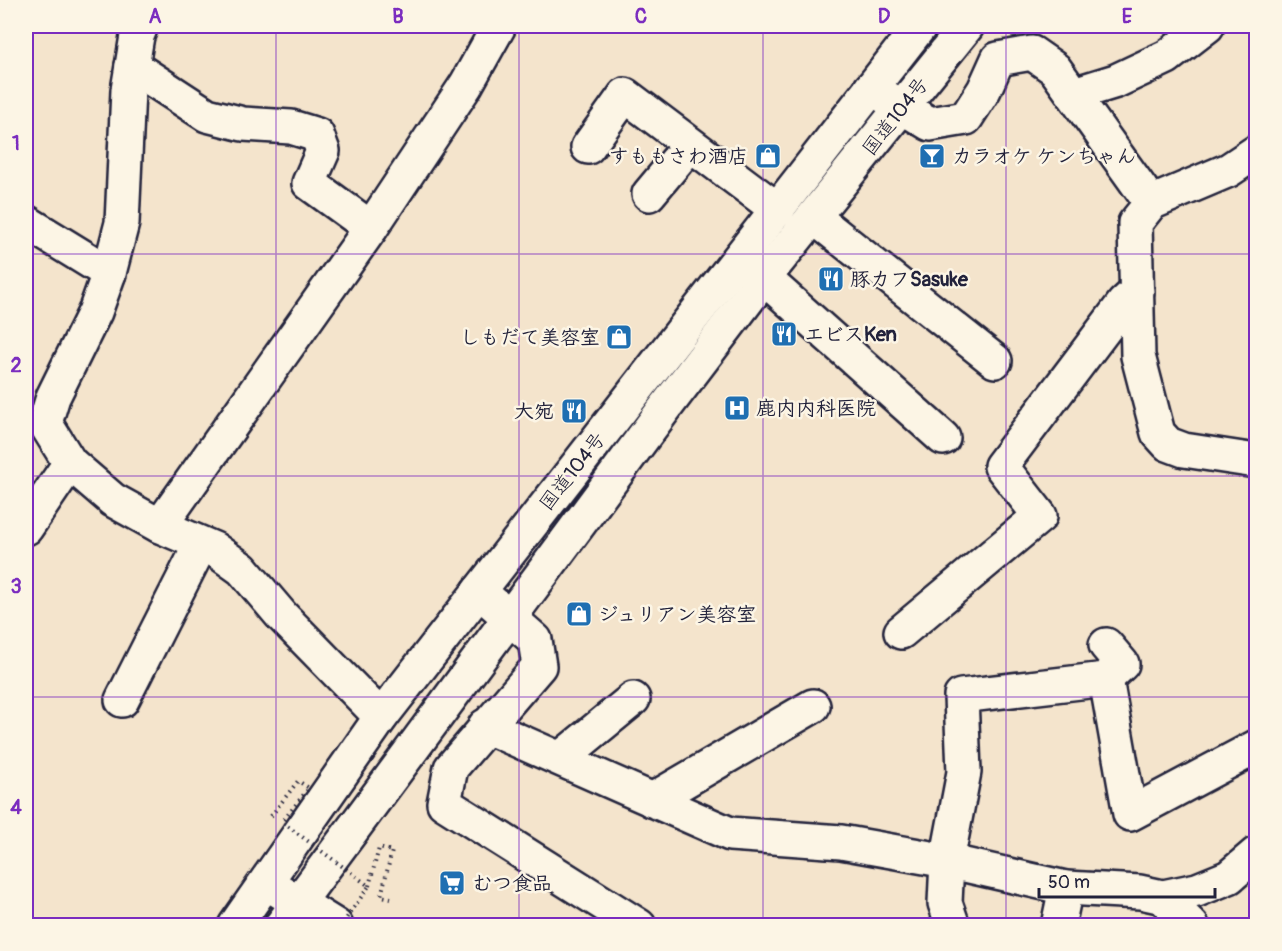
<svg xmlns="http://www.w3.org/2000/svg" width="1282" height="951" viewBox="0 0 1282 951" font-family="Pangolin,'Klee One',sans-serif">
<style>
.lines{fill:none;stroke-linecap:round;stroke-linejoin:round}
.minor-casing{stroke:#22223b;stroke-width:38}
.major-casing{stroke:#22223b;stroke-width:38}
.highway-casing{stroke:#22223b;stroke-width:38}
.path{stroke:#22223b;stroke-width:4;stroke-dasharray:1.5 4.5;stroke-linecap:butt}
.minor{stroke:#fcf5e5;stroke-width:33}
.major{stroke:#fcf5e5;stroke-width:33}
.highway{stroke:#fcf5e5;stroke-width:33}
.path-bridge{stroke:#22223b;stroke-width:4;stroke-dasharray:1.5 4.5;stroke-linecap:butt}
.grid{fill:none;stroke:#7b2cbf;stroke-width:1.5;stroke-opacity:0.55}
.labels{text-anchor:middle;stroke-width:5;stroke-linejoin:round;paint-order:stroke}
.street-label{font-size:20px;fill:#22223b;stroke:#fcf5e5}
.poi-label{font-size:20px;font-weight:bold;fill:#22223b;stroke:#fcf5e5;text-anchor:start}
.neatline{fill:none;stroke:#7b2cbf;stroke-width:2}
.grid-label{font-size:20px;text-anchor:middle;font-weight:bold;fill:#7b2cbf}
</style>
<rect width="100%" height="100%" fill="#f4e4cc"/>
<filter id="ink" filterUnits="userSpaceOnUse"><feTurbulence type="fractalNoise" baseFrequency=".0167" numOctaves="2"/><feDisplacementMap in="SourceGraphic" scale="12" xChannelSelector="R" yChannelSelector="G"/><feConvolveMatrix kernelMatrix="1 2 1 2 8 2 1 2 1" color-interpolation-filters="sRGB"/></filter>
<g filter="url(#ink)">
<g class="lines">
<defs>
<g id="minor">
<path d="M141,26L137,36L128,90L122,223L109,273L95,312L53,397L45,423L70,463L113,500L160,526L214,549L242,569L282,616L381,717"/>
<path d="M132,66L207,115L243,124L291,127L317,135L323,151L309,183L371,228"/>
<path d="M871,88L930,124L966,118L984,90L998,59L1032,53L1055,69L1151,203"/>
<path d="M1074,94L1116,81L1167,57L1207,26"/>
<path d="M588,147L625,95L778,210"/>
<path d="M1256,152L1229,170L1151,203L1135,223L1138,356L1158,433L1168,444L1184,450L1256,461"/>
<path d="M649,194L690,145"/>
<path d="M815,218L995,361"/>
<path d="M26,222L109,273"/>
<path d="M764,278L943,438"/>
<path d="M160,526L371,228L466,85L499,26"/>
<path d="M26,528L70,463"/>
<path d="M479,591L535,640L539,666L451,768L444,803L639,926"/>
<path d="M901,632L1040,516L1001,466L1124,303L1137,291"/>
<path d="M1106,679L1130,814L1256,747"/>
<path d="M122,700L201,544"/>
<path d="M485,726L730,834L841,842L947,861L1066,888L1140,892L1163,897L1197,890L1229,877L1256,854"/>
<path d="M561,758L633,699"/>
<path d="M652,800L813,706"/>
<path d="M1163,897L1192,926"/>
<path d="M953,926L945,903L947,861L964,772L961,696L1106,679L1122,664L1106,645"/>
<path d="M1058,926L1066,888"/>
</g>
<path id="major" d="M267,883L336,926"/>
<g id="highway">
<path d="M235,926L381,717L920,26"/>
<path d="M281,926L662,412L764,278L967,26"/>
</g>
</defs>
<use href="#minor" class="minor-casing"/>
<use href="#major" class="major-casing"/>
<use href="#highway" class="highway-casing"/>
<path class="path" d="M369,886L379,848L392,851L381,896L391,898"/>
<use href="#minor" class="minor"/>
<use href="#major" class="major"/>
<use href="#highway" class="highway"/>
<path class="path-bridge" d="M271,816L298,781L309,788L282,822L369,886L341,926"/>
</g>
</g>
<path class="grid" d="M276,26V926M519,26V926M763,26V926M1006,26V926M26,254H1256M26,476H1256M26,697H1256"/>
<defs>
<symbol id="shop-square" viewBox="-11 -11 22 22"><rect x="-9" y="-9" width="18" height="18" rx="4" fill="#1f6fb2" stroke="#fcf5e5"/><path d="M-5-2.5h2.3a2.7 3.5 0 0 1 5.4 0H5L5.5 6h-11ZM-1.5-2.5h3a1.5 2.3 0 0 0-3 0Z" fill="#fff"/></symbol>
<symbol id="bar-square" viewBox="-11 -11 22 22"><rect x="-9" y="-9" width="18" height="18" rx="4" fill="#1f6fb2" stroke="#fcf5e5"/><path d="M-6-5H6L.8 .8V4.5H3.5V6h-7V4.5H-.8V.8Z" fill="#fff"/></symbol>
<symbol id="restaurant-square" viewBox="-11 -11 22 22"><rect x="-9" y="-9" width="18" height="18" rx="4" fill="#1f6fb2" stroke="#fcf5e5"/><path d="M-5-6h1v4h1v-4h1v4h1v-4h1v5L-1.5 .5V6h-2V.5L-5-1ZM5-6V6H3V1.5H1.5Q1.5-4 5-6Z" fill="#fff"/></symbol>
<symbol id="hospital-square" viewBox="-11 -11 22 22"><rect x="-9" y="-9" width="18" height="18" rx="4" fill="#1f6fb2" stroke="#fcf5e5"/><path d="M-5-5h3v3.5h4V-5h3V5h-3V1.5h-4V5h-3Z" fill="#fff"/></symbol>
<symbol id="supermarket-square" viewBox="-11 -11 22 22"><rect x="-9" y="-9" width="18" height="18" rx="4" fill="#1f6fb2" stroke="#fcf5e5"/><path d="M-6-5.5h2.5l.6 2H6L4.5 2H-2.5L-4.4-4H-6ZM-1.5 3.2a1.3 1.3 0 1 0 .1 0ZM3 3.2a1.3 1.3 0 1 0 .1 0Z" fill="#fff"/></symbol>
</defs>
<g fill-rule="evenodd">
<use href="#shop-square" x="753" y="141" width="30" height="30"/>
<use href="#bar-square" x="917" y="141" width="30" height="30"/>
<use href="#restaurant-square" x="816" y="264" width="30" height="30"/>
<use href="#restaurant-square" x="769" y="319" width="30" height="30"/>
<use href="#shop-square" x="604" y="322" width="30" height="30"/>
<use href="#hospital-square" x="722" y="393" width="30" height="30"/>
<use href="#restaurant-square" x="559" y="396" width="30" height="30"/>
<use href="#shop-square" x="564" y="599" width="30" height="30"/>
<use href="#supermarket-square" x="437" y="868" width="30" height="30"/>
</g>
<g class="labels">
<g class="street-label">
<text transform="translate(895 116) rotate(-52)" y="7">国道104号</text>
<text transform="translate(572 471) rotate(-52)" y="7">国道104号</text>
</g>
<g class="poi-label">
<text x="748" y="163" text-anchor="end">すももさわ酒店</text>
<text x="952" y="163">カラオケ ケンちゃん</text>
<text x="850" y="286">豚カフSasuke</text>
<text x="804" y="341">エビスKen</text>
<text x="600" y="344" text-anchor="end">しもだて美容室</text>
<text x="756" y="415">鹿内内科医院</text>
<text x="554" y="418" text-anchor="end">大宛</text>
<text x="598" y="621">ジュリアン美容室</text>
<text x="472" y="890">むつ食品</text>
</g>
</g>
<rect width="1282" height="951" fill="none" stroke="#fcf5e5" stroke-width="66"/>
<path d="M1039 888v9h176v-9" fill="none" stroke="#22223b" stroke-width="3"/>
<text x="1048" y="888" font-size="18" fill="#22223b" stroke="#fcf5e5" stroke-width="4.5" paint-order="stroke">50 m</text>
<rect x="33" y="33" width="1216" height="885" class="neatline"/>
<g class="grid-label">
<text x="155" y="23">A</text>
<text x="398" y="23">B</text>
<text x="641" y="23">C</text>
<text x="884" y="23">D</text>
<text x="1127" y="23">E</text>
<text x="16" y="150">1</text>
<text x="16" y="372">2</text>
<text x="16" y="593">3</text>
<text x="16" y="814">4</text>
</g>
</svg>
